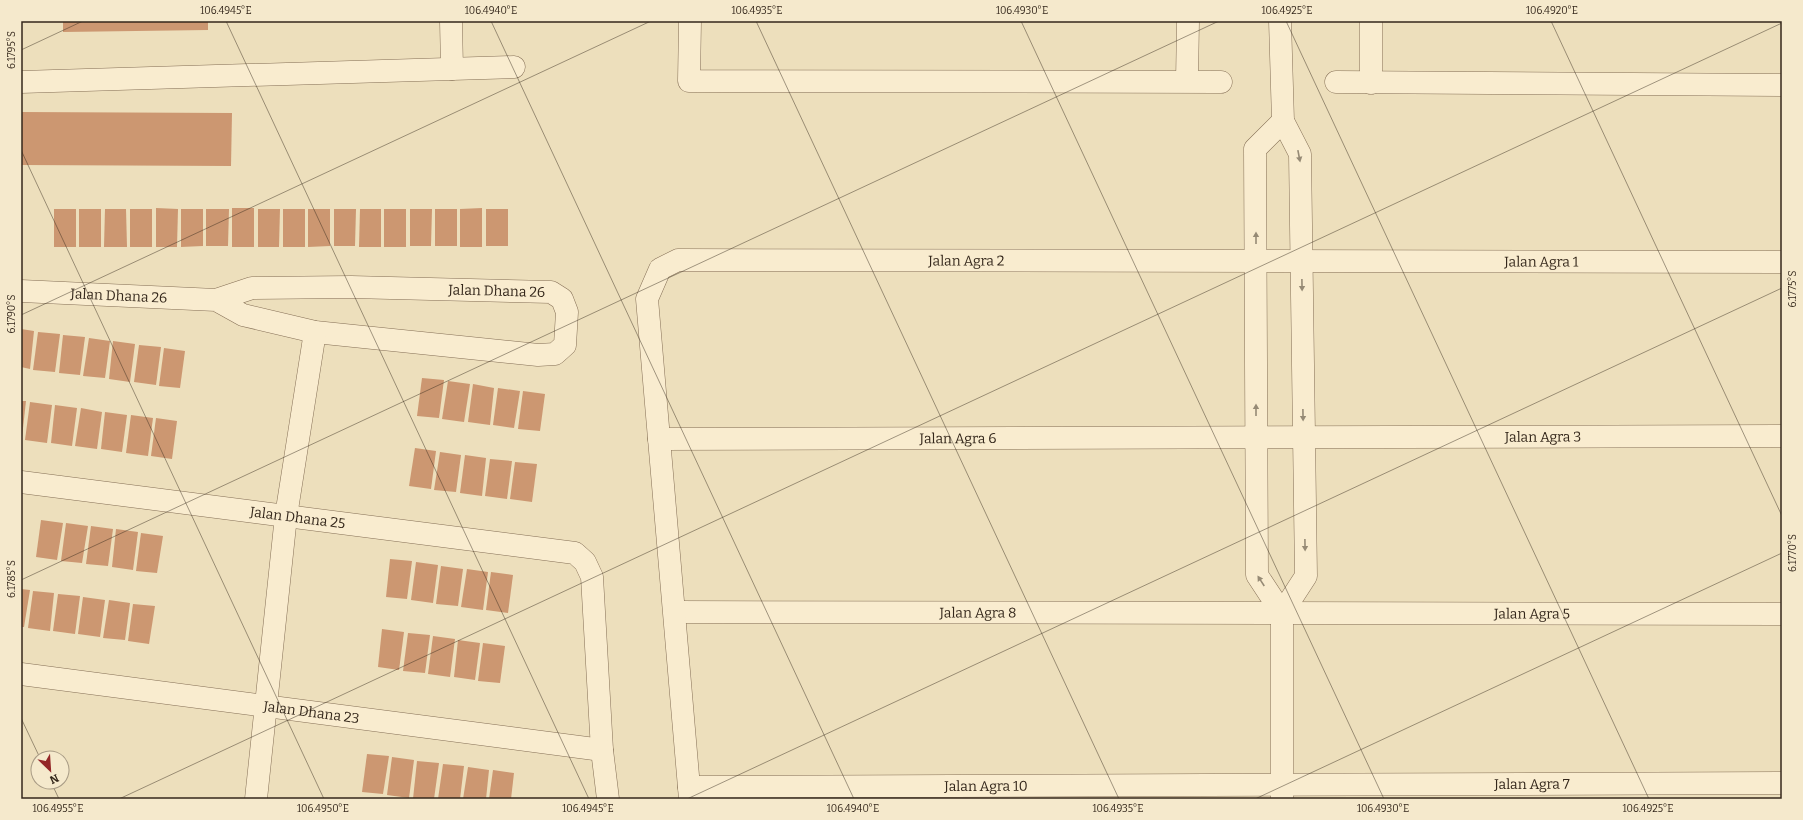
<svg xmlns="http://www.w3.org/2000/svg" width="1803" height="820" viewBox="0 0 1803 820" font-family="Bitter,serif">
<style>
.building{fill:#cc9771}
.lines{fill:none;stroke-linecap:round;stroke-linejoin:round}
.minor-casing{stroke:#856f56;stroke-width:23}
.minor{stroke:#f9eccf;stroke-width:22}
.oneway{fill:#968a75}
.ticks{fill:none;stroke:#34271b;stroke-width:1;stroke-opacity:0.45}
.labels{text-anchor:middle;stroke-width:3.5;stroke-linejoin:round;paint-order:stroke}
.street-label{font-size:14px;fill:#34271b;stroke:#f5e9cc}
.neatline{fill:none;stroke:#34271b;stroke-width:1.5}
.ticks-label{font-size:10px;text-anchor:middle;fill:#34271b}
</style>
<rect width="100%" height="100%" fill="#eddfbc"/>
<g class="building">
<path d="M63,21H208V30L63,32Z"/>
<path d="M21,112L232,113L231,166L21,165Z"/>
<path d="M156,208L178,209L177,247H156Z"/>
<rect x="232" y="208" width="22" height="39"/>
<path d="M482,208V247H460V209Z"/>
<rect x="54" y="209" width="22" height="38"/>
<rect x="79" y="209" width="22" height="38"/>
<path d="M105,209H126L127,247H104Z"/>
<rect x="130" y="209" width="22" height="38"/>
<path d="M181,209H203V246L181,247Z"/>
<path d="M206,209H229L228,246H206Z"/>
<path d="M258,209H280L279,247H258Z"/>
<rect x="283" y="209" width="22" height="38"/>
<path d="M308,209H330V246L308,247Z"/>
<path d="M334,209H356L355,246H334Z"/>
<path d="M360,209H381V247H359Z"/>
<rect x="384" y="209" width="22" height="38"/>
<path d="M410,209H432L431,246H410Z"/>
<rect x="435" y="209" width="22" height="37"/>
<rect x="486" y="209" width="22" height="37"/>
<path d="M21,329L34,331L30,369L21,367Z"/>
<path d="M38,332L60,334L55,372L33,370Z"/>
<path d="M63,335L85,337L80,375L59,373Z"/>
<path d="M89,338L110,341L105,378L83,376Z"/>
<path d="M113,341L135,344L130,382L109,379Z"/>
<path d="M139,345L161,347L156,385L134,382Z"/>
<path d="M164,348L185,351L180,388L159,386Z"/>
<path d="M422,378L444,380L439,418L417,416Z"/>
<path d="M448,381L470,384L464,422L442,419Z"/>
<path d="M473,384L494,388L490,425L468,422Z"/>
<path d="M498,388L520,391L514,428L493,425Z"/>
<path d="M523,391L545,394L540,431L518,429Z"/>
<path d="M21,401H26L22,437H21Z"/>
<path d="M30,402L52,405L47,443L25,440Z"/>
<path d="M55,405L77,408L72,446L51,443Z"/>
<path d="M81,408L102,412L97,449L75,446Z"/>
<path d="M105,412L127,415L122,452L101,449Z"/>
<path d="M131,415L153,418L148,456L126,453Z"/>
<path d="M156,418L177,421L172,459L151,456Z"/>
<path d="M415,448L436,451L431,489L409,486Z"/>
<path d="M440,452L461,455L456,492L434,490Z"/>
<path d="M465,455L486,458L482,496L460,493Z"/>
<path d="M490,459L512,461L507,499L485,496Z"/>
<path d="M515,462L537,464L532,502L510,499Z"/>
<path d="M41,520L63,523L57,560L36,557Z"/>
<path d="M66,523L88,526L82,563L61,561Z"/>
<path d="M91,526L113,529L108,566L86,564Z"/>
<path d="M116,529L138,532L133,570L112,567Z"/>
<path d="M141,533L163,536L157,573L136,571Z"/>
<path d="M390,559L412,561L407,599L386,597Z"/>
<path d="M416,562L438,565L433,603L411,600Z"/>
<path d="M441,566L463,569L458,606L436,604Z"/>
<path d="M467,569L488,572L483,610L461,607Z"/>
<path d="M491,572L513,575L508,613L486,610Z"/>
<path d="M21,589L30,590L24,627H21Z"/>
<path d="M33,591L54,593L50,631L28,628Z"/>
<path d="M58,594L80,596L75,634L53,631Z"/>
<path d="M83,597L105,600L100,637L78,634Z"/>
<path d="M109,600L130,603L125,640L103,638Z"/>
<path d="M133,604L155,606L149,644L128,641Z"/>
<path d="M382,629L404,632L399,670L378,667Z"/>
<path d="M408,633L430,635L425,673L403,671Z"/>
<path d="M433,636L455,639L450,677L428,674Z"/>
<path d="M458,640L480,643L475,680L454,677Z"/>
<path d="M483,643L505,646L500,683L478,681Z"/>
<path d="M367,754L389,756L383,794L362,792Z"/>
<path d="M392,757L414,760L409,798L387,795Z"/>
<path d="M417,761L439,763L434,799H413Z"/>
<path d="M443,764L464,766L460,799H438Z"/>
<path d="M468,767L489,770L486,799H463Z"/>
<path d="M493,770L514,773L511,799H489Z"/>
</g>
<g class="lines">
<defs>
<g id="minor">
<path d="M451,21L452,69"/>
<path d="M690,21L689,81L1221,82"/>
<path d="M1280,21L1283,121L1300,154L1306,576L1282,613V799"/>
<path d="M1371,21V83"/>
<path d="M1187,81L1188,21"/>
<path d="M21,82L514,67"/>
<path d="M1336,82L1782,85"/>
<path id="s1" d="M21,291L216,300L252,288L351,287L551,292L562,299L567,312L565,345L555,354L538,355L315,332L243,315L216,300"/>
<path id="s2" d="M659,439L1782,436"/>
<path id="s3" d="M21,482L575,553L585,562L592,577L602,750L608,799"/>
<path id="s4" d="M675,612L1782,614"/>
<path d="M1282,613L1257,575L1255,149L1283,121"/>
<path id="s5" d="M21,674L602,750"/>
<path id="s6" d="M689,787L1782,783"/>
<path d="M256,799L286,516L315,332"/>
<path id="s7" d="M690,799L647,299L660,269L678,260L1782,262"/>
</g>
</defs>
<use href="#minor" class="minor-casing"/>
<use href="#minor" class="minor"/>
</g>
<defs><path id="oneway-solid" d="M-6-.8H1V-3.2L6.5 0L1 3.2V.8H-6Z"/></defs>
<g class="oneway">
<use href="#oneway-solid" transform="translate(1299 156) rotate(79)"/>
<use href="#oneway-solid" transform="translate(1256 238) rotate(-90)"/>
<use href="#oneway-solid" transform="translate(1302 285) rotate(89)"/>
<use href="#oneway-solid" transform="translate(1256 410) rotate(-90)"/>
<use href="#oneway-solid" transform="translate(1303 415) rotate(89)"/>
<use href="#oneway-solid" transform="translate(1305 545) rotate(89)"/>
<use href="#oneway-solid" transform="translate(1261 581) rotate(-123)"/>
</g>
<path class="ticks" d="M226,21L589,799M491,21L854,799M756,21L1119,799M1021,21L1384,799M1286,21L1649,799M1551,21L1782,516M21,50L83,21M21,150L324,799M21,315L651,21M21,580L1219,21M21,718L40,758M51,782L59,799M119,799L1782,23M687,799L1782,288M1255,799L1782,553"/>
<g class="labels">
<g class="street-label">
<text dy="5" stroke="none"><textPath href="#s7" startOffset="843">Jalan Agra 2</textPath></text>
<text dy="5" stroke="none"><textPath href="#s7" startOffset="1418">Jalan Agra 1</textPath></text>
<text dy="5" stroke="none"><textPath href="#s1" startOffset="478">Jalan Dhana 26</textPath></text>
<text dy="5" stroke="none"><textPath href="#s1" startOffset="98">Jalan Dhana 26</textPath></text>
<text dy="5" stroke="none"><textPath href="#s2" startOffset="884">Jalan Agra 3</textPath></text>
<text dy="5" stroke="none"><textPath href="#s2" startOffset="299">Jalan Agra 6</textPath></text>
<text dy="5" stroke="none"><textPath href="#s3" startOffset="279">Jalan Dhana 25</textPath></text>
<text dy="5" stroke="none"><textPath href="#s4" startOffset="303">Jalan Agra 8</textPath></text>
<text dy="5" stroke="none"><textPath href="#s4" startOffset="857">Jalan Agra 5</textPath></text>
<text dy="5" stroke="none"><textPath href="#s5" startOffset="293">Jalan Dhana 23</textPath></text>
<text dy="5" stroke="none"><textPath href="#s6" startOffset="843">Jalan Agra 7</textPath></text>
<text dy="5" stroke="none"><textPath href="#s6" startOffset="297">Jalan Agra 10</textPath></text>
</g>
</g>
<rect width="1803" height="820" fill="none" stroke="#f5e9cc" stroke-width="44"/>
<g transform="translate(50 770) rotate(155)"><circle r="19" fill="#f5e9cc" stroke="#a89b85"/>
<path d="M0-3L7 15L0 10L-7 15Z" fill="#942627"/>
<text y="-6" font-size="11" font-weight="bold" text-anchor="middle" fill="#34271b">N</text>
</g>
<rect x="22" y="22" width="1759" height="776" class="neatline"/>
<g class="ticks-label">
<text x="226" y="14">106.4945°E</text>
<text x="491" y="14">106.4940°E</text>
<text x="757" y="14">106.4935°E</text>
<text x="1022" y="14">106.4930°E</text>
<text x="1287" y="14">106.4925°E</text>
<text x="1552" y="14">106.4920°E</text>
<text transform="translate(11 50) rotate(-90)" y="4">6.1795°S</text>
<text transform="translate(1792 289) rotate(-90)" y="4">6.1775°S</text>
<text transform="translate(11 314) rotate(-90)" y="4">6.1790°S</text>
<text transform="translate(1792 553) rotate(-90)" y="4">6.1770°S</text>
<text transform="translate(11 579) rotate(-90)" y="4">6.1785°S</text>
<text x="58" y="812">106.4955°E</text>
<text x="323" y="812">106.4950°E</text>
<text x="588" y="812">106.4945°E</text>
<text x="853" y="812">106.4940°E</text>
<text x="1118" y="812">106.4935°E</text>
<text x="1383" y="812">106.4930°E</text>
<text x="1648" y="812">106.4925°E</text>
</g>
</svg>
